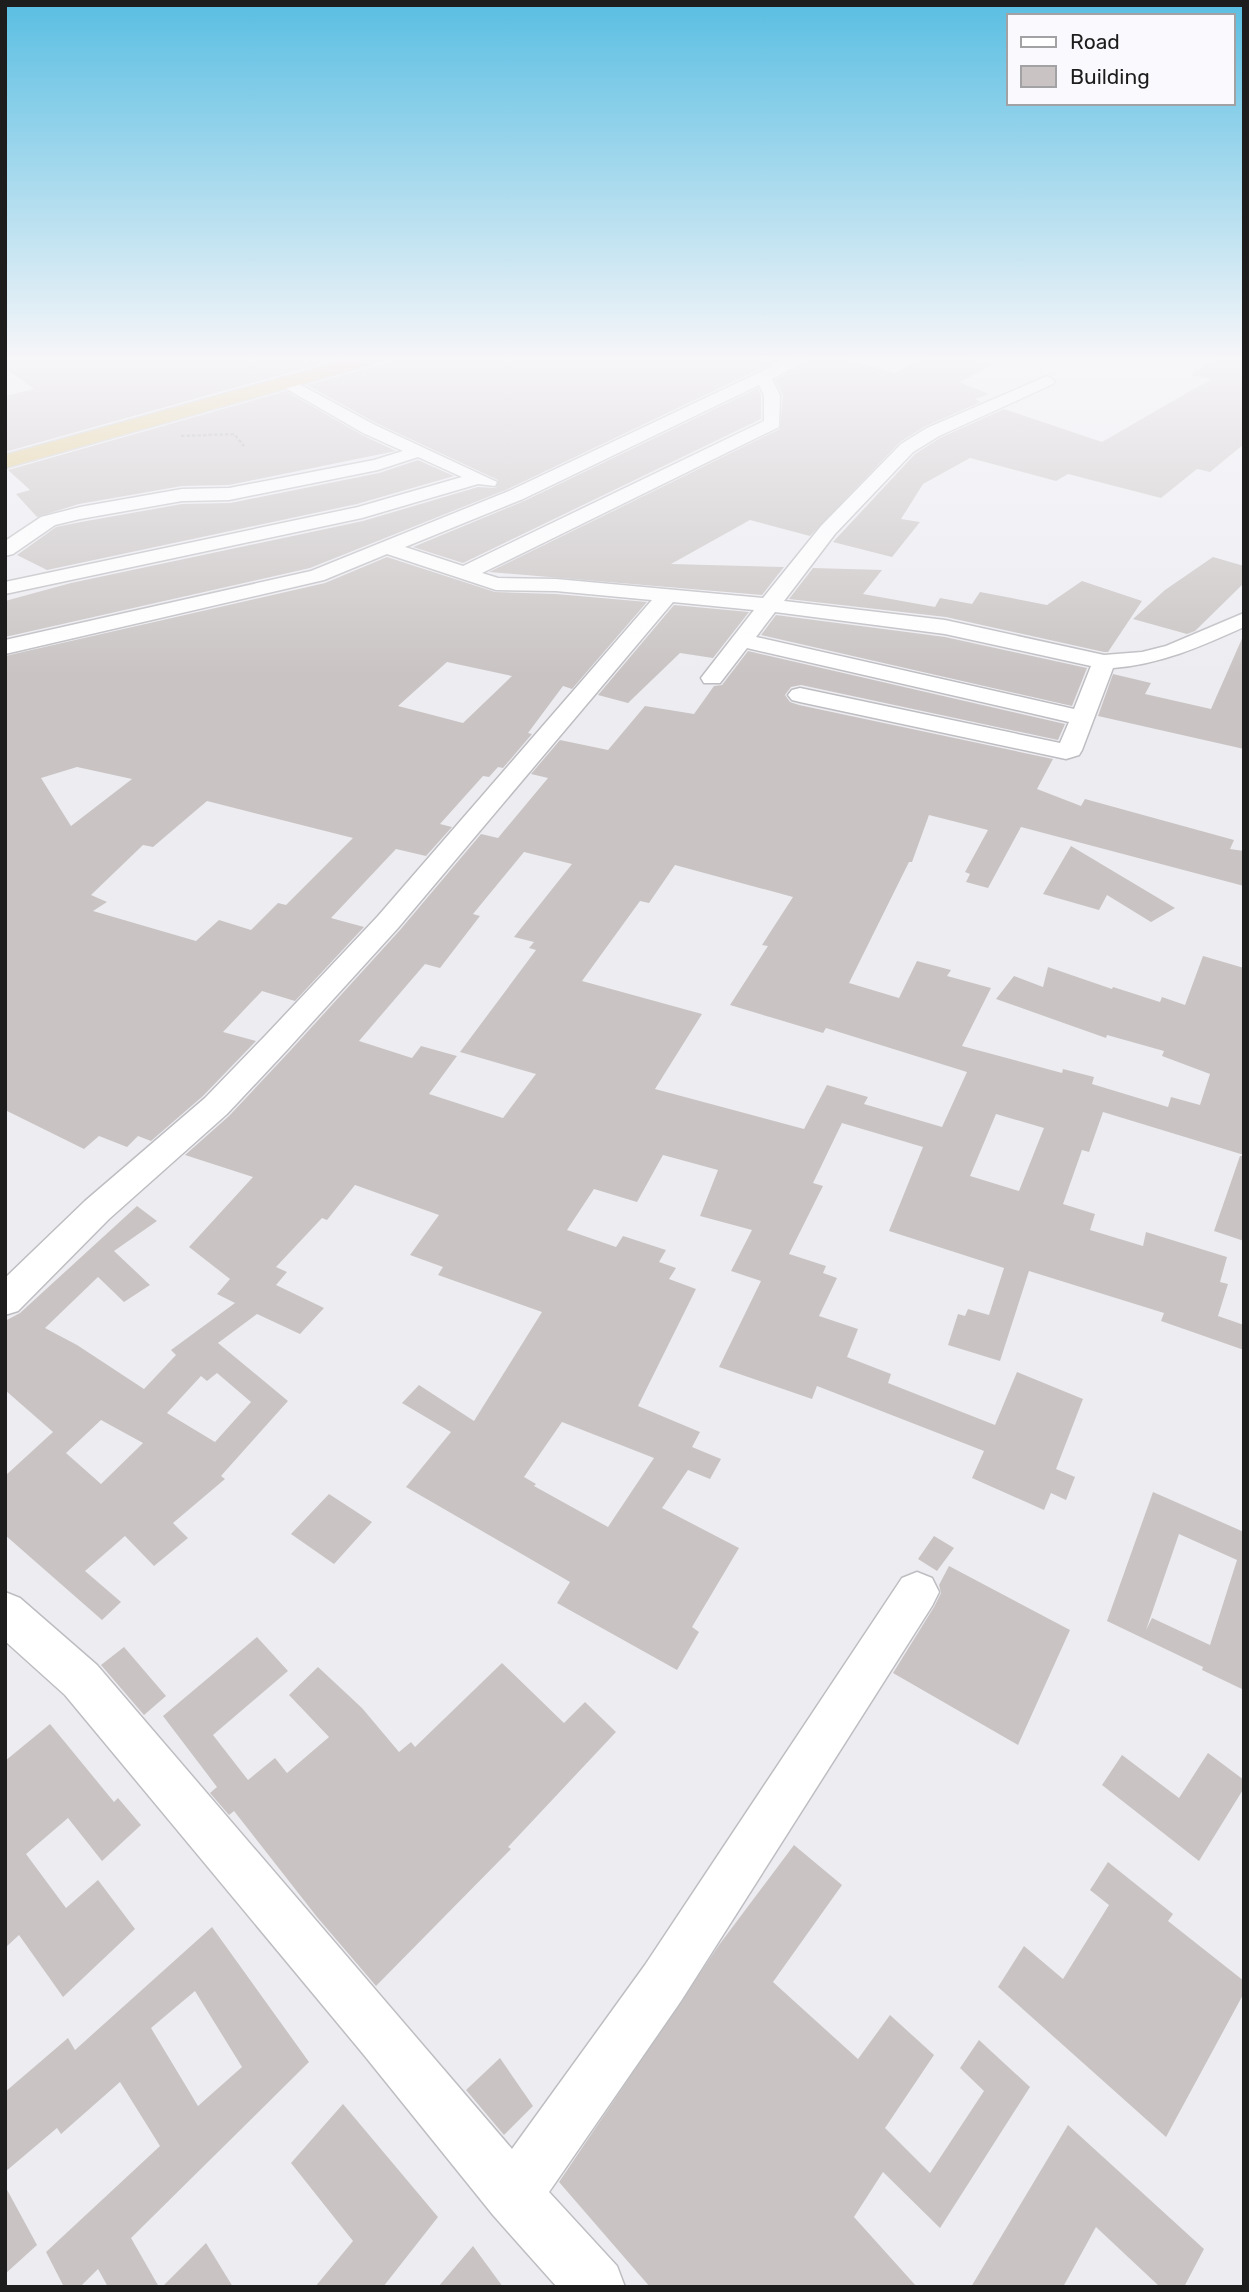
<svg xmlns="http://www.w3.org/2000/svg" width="1249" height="2292" viewBox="0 0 1249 2292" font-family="Rubik,sans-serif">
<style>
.building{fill:#c9c4c3;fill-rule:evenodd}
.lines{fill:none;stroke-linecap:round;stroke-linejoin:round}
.minor-casing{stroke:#bebec2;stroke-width:3}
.highway-casing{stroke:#c9c9c9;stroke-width:3}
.path{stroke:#a5a5a8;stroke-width:2.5;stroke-dasharray:3.5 2;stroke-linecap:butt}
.minor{fill:#fff;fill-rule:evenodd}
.highway{fill:#dfc67e;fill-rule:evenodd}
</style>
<rect width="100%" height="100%" fill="#edecf1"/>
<g class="building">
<path d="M5,355H352L5,452V396L34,389L5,368Z"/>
<path d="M395,355H789L508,489L310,568L5,637V601L71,583L363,521L478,487L496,488L498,480L376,423L307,385L391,362Z"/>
<path d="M820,355H830L895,373L931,355H954L993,365L959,382L989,394L975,399L981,402L926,426L900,442L810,536L750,520L671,564L784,567L762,595L489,572L780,429L783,395L775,380Z"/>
<path d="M1221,355H1244V444L1210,472L1197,469L1161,498L1068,474L1056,481L970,458L923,484L901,519L920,522L892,557L833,542L915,454L940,438L1004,409L1102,442L1211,379L1191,375Z"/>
<path d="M758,388L761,396V419L463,563L413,547L524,501Z"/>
<path d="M286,391L362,435L396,451L229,485L182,486L79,504L37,517L16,494L30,490L8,470Z"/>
<path d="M418,460L454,476L357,504L47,570L17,555L56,527L81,522L182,504L230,503L379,473Z"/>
<path d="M387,557L495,592L556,594L647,602L572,689L563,686L528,733L532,734L503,768L498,767L489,777L483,776L440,824L452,827L426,856L396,849L331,918L364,927L295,1001L262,991L223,1032L256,1041L203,1096L151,1141L138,1136L127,1147L99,1136L84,1149L5,1110V656L325,583ZM447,662L512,676L463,723L398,706ZM77,767L132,779L71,826L41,778ZM207,801L353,838L286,905L278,903L251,930L219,920L196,941L93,911L107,902L91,895L143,845L153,847Z"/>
<path d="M1213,557L1244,566V583L1195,631L1187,634L1133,619L1165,590Z"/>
<path d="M813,568L882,570L863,594L935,607L940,598L972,604L980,592L1047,605L1082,581L1142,601L1108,652H1104L946,617L789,599Z"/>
<path d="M674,605L749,612L713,658L680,653L628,703L598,695Z"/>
<path d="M776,615L945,637L1087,668L1072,706L761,635Z"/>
<path d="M1244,634V749L1098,716L1113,674L1151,683L1145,694L1211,709Z"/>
<path d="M748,651L1065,724L1058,740L801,685L791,687L785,695L790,702L799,705L1053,759L1037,789L1081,806L1085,799L1234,840L1230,849L1244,851V886L1021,827L988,888L966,882L970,874L965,872L988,830L929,815L912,862H909L849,983L899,998L917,961L951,970L947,976L991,988L962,1046L1062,1073L1063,1069L1094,1077L1092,1084L1168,1107L1171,1097L1200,1105L1210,1074L1162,1056L1164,1051L1107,1035L1106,1038L996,999L1014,976L1043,987L1048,967L1112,989L1113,987L1160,1002L1162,997L1185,1005L1203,956L1244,968V1155L1103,1112L1089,1152L1082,1150L1063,1204L1095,1214L1090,1230L1143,1246L1146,1232L1227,1257L1220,1282L1228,1284L1218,1316L1244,1325V1350L1161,1321L1164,1313L1029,1271L1000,1361L948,1345L958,1314L965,1316L968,1309L989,1315L1004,1268L889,1231L923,1147L842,1123L813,1183L823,1186L789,1254L826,1266L823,1273L837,1278L819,1316L858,1329L847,1357L891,1374L888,1383L995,1425L1017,1372L1083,1399L1056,1469L1075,1477L1066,1500L1051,1493L1044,1510L972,1478L984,1451L817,1386L812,1399L719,1367L761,1281L731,1271L752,1230L700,1216L718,1170L663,1155L637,1202L594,1189L567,1230L616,1247L623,1236L666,1250L659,1262L676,1268L669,1279L696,1289L638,1406L700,1432L692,1447L721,1459L710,1479L688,1470L662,1508L739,1548L692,1627L699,1632L677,1670L557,1603L570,1582L406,1487L451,1432L402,1403L419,1385L474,1421L542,1312L438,1275L443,1267L410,1255L439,1215L355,1185L327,1220L322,1218L276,1267L287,1272L276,1285L324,1308L300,1334L257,1314L218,1343L288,1401L221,1476L225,1479L173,1523L188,1538L154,1566L125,1536L85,1571L121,1602L102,1620L5,1535V1476L53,1432L5,1390V1321L20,1313L137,1206L157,1221L114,1251L150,1285L124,1302L98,1277L45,1328L77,1345L144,1389L176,1355L171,1350L235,1303L217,1294L230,1279L189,1247L253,1177L185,1155L229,1116L289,1052L400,930L481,834L498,838L548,778L531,774L560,740L608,750L645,706L694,714L714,686L722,685ZM524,852L572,864L514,937L534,942L529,948L536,950L460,1052L536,1074L503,1118L429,1094L457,1056L421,1046L412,1058L359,1041L425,964L440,968L480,916L473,914ZM675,865L793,897L762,945L768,946L730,1005L823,1033L826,1028L967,1072L942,1127L864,1104L868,1097L827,1085L804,1129L655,1089L702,1014L582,981L640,901L649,903ZM996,1114L1044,1128L1019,1191L970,1176ZM217,1373L251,1402L215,1442L167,1413L201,1376L207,1381ZM101,1420L143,1443L101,1484L66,1453ZM562,1422L654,1458L608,1527L534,1486L536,1484L524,1477Z"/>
<path d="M1071,846L1175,908L1151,922L1107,895L1099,910L1043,894Z"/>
<path d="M1240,1156H1244V1241L1214,1231Z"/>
<path d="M1153,1492L1244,1532V1690L1202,1670L1203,1667L1107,1621ZM1179,1534L1237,1560L1210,1645L1152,1618L1146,1630Z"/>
<path d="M329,1494L372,1522L334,1564L291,1534Z"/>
<path d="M934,1536L954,1548L937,1571L918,1559Z"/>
<path d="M949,1566L1070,1630L1018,1745L893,1673L934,1607L941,1593L939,1585Z"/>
<path d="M257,1637L288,1671L213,1735L248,1780L275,1758L287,1773L329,1737L289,1695L318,1667L362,1708L399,1752L411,1742L415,1747L502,1663L564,1723L585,1702L616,1732L508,1847L511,1849L376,1986L317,1917L234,1811L229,1815L210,1793L217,1787L163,1716Z"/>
<path d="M124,1647L166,1696L144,1715L101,1665Z"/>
<path d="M50,1724L114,1802L118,1798L141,1825L102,1861L68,1818L26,1854L66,1908L98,1880L135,1929L63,1997L19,1935L5,1948V1761Z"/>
<path d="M1208,1753L1244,1780V1788L1199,1861L1102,1785L1122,1755L1179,1798Z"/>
<path d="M794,1845L842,1885L773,1982L858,2059L890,2015L934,2055L885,2128L930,2173L984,2091L960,2068L979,2040L1030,2087L940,2228L883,2172L854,2217L917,2287H650L559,2182L719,1945Z"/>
<path d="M1108,1862L1173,1914L1168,1921L1244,1981V1993L1166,2137L998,1987L1024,1946L1063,1979L1109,1905L1090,1890Z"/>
<path d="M212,1927L309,2062L131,2238L159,2287H108L98,2269L80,2287H64L46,2252L160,2146L120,2082L61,2134L57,2128L5,2172V2092L68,2038L75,2050ZM195,1991L242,2067L198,2106L151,2028Z"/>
<path d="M500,2058L533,2106L504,2135L466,2090Z"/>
<path d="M343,2104L438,2217L383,2287H315L353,2241L291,2163Z"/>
<path d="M1068,2125L1204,2249L1184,2287H1160L1096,2227L1063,2287H971Z"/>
<path d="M5,2186L37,2245L5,2274Z"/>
<path d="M206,2243L233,2287H162Z"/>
<path d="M473,2246L503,2287H438Z"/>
</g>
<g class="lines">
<defs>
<g id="minor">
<path d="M796,355H817L772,379L780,395L779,427L482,573L498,578L556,579L763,598L821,526L901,444L927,428L1047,376L1055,381L1053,384L939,436L913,452L835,534L784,601L945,620L1104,655L1142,652L1166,646L1244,613V627C1200,647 1161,664 1113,668L1082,750L1079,755L1066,759L800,702L792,700L788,695L792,690L800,688L1060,743L1069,722L747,648L720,683H704L701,678L754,610L673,602L398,928L287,1050L227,1114L109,1219L18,1311L5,1315V1278L85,1201L205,1098L265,1036L378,916L652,600L556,591L496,590L387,554L324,580L5,654V640L311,571L509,491ZM759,385L764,395V421L463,566L405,547L523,499ZM775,612L945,634L1091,666L1074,709L756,637Z"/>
<path d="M286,377L375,425L497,482L495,486L478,484L362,518L5,594V582L358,507L462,477L418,457L378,470L229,500L182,501L80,519L55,525L13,554L5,556V541L41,517L80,507L182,489L229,488L374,460L403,451L363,433L280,385V379Z"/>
<path d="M917,1572L932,1578L939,1592L932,1606L681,2001L549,2192L617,2266L625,2287H557L493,2215L364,2055L65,1695L5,1641V1592L20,1598L97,1665L512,2149L645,1965L902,1578Z"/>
</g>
<path id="highway" d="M363,355H393L390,359L5,468V455Z"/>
</defs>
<use href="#minor" class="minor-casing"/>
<use href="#highway" class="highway-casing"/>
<path class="path" d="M181,436L234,434L244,446"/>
<use href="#minor" class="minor"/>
<use href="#highway" class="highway"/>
</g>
<linearGradient id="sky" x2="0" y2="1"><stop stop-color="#59bee2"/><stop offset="0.53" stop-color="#f7f6f9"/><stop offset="1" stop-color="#f7f6f9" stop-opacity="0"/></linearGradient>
<rect width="1249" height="676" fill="url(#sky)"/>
<rect width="1249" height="2292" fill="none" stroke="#1d1d1e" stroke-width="14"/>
<rect x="1007" y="14" width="228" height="91" fill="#fafafe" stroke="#a2a2a4" stroke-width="2"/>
<rect x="1021" y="37" width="35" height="10" fill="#ffffff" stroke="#a2a2a4" stroke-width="2"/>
<text x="1070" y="49" font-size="21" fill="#1d1d1e">Road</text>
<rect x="1021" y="66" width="35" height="21" fill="#c9c4c3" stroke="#a2a2a4" stroke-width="2"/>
<text x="1070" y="84" font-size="21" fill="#1d1d1e">Building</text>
</svg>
